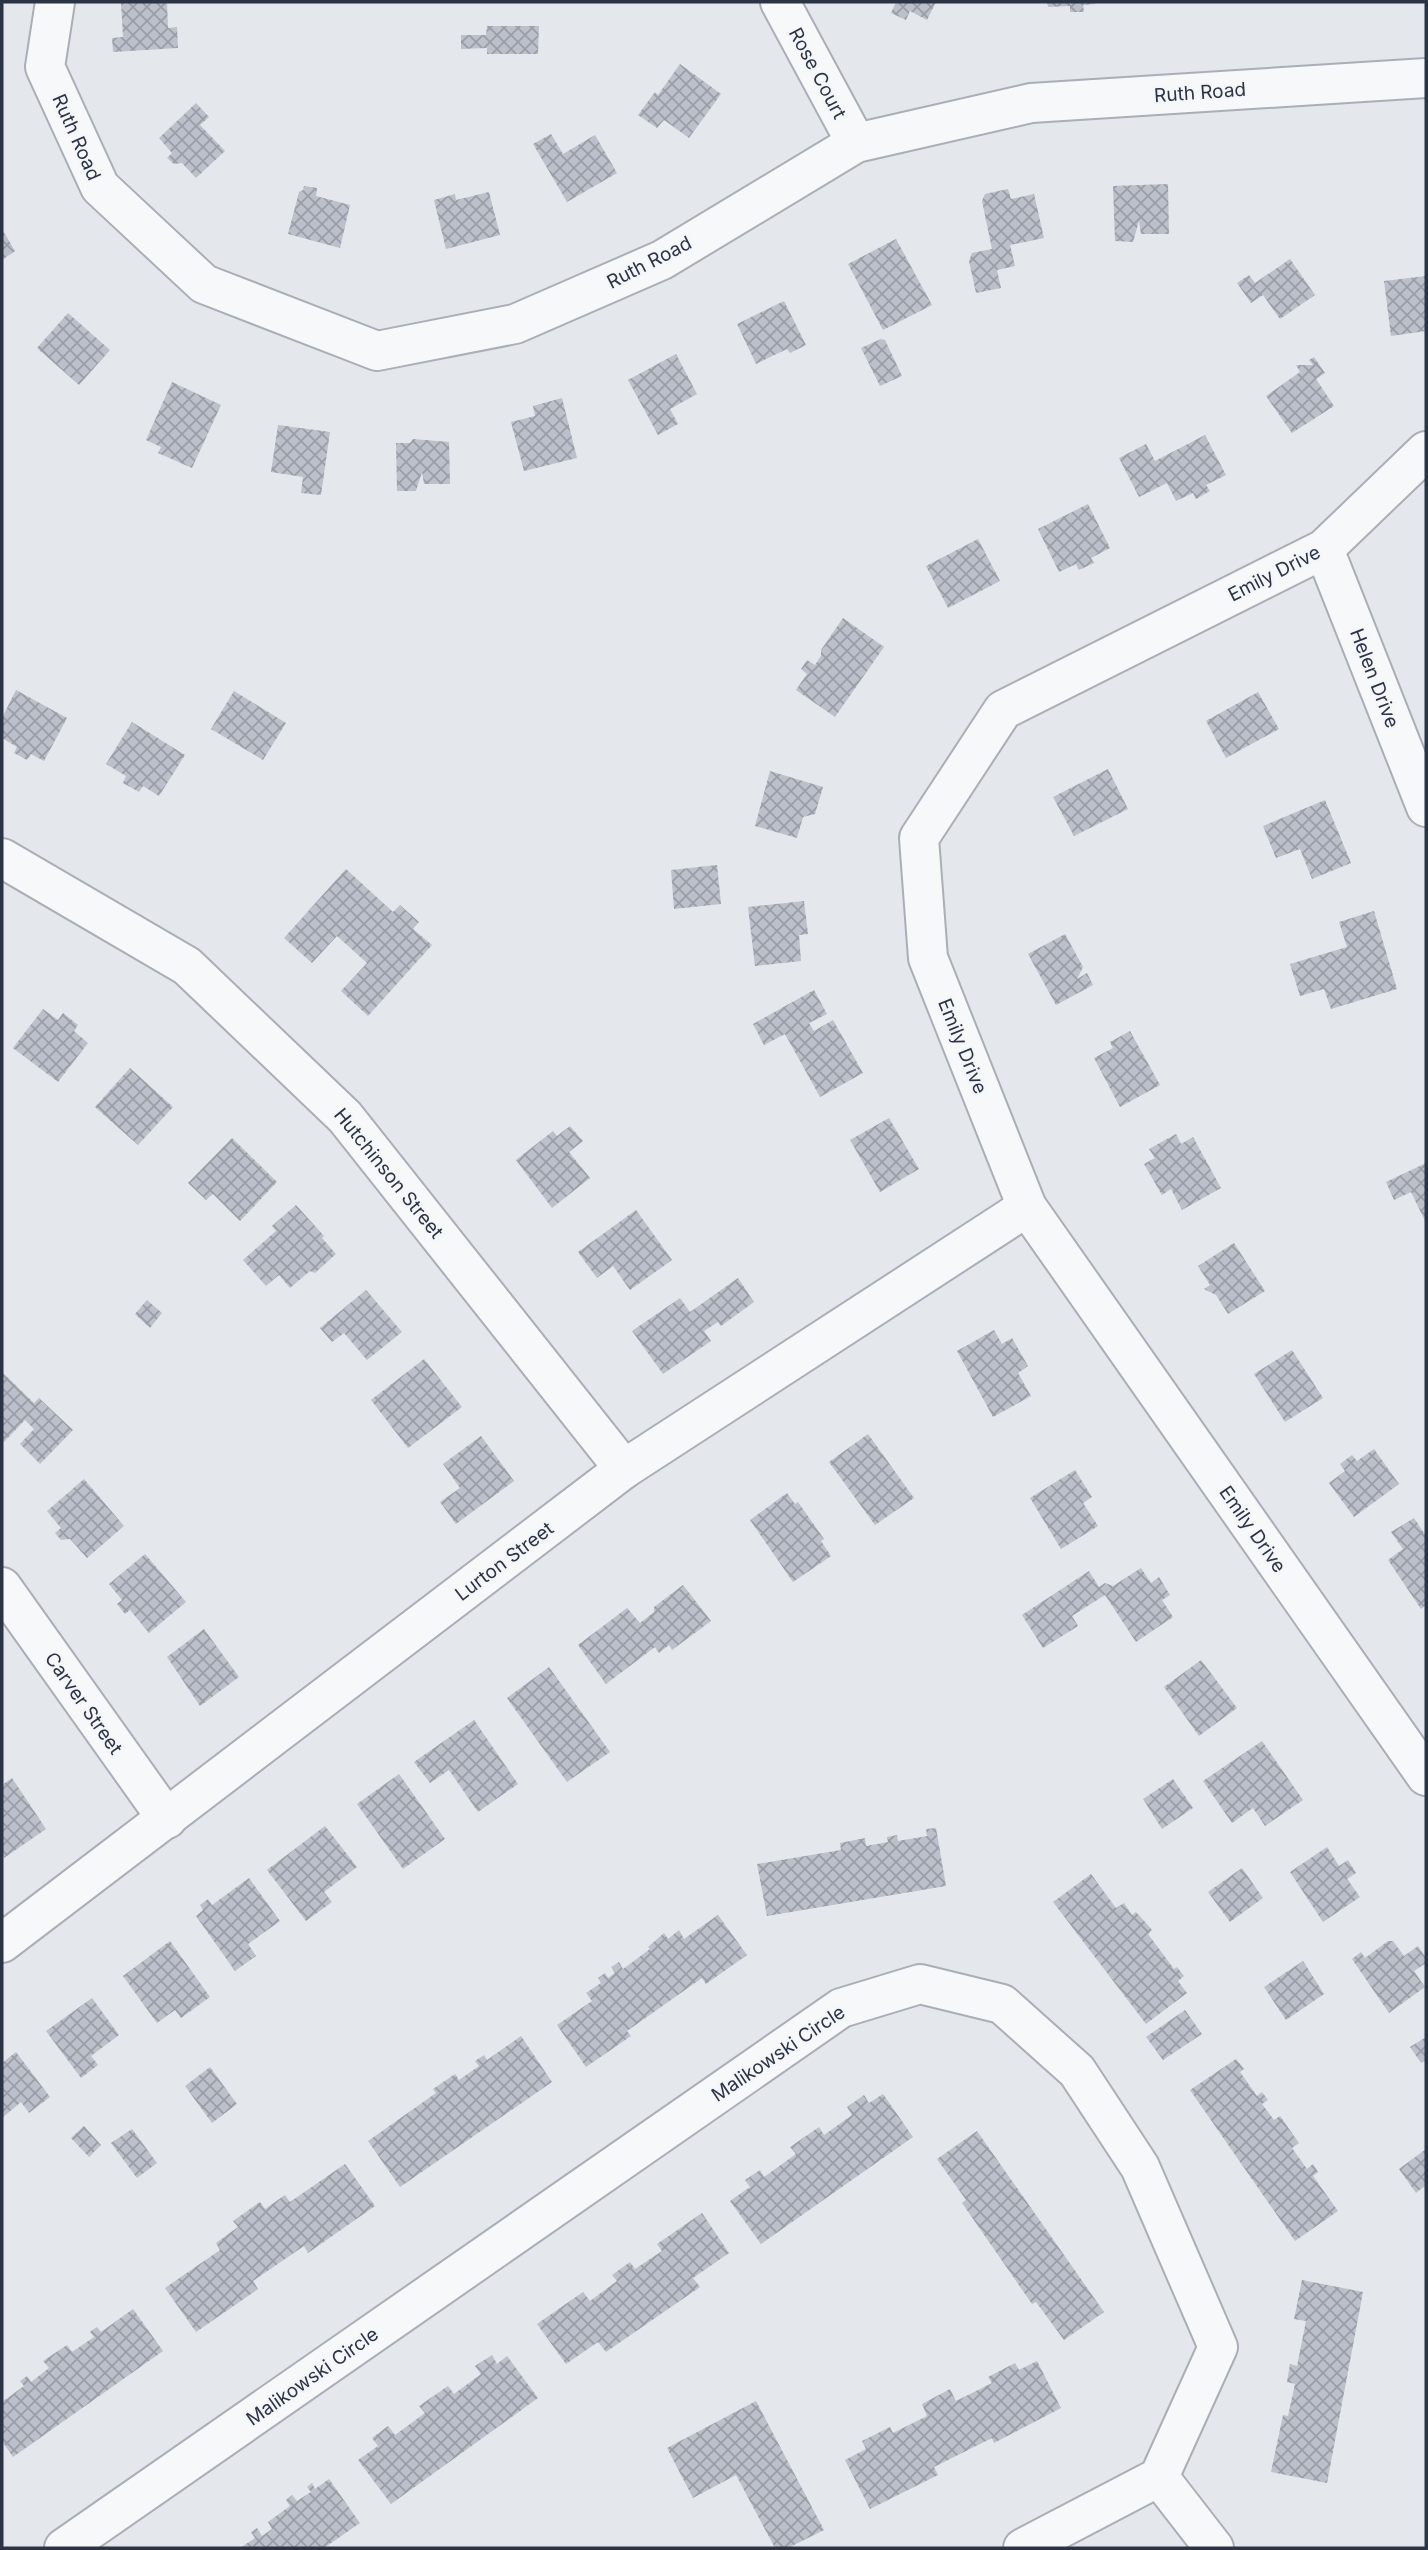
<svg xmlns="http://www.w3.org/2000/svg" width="1428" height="2550" viewBox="0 0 1428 2550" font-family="Inter,sans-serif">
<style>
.building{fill:url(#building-cross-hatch)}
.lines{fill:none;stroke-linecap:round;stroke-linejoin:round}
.minor-casing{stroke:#a9aeb7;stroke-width:42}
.minor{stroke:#f7f8fa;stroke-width:38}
.labels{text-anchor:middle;stroke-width:5;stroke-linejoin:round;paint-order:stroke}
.street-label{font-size:19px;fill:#2b3445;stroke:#f4f6f9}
</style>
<defs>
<pattern id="building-cross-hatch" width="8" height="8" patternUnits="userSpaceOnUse" patternTransform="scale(1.75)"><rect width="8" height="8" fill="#bbc0ca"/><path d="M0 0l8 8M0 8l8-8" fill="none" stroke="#989da6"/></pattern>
</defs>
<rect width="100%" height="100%" fill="#e4e7ec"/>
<g class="building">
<path d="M121,2H167L168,28L177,27L178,48L113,52L112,38L123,37Z"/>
<path d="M896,2H936L927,20L910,11L906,20L891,13Z"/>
<path d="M1047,2H1095V4L1083,5L1084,12H1070V6L1048,7Z"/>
<path d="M487,26H539L538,54H487V48L461,49V35H486Z"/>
<path d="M680,64L721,94L689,138L664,120L657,128L638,115L655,92L658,95Z"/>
<path d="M196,103L209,117L200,125L225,151L196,178L182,163L174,164L167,158L172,153L159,138Z"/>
<path d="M551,134L563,154L595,135L617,173L567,202L533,144Z"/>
<path d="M1168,184L1169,234H1141L1139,221L1133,242L1115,241L1113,186Z"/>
<path d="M304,186L317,188L316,196L350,205L340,248L288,234L299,192L303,190Z"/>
<path d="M1008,189L1011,199L1034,194L1044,238L1010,245L1015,266L997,270L1001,288L976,293L969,261L972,253L992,249L982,201L985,194Z"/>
<path d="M489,192L500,235L446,249L434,200L455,194L456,200Z"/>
<path d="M2,229L15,251L2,260Z"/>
<path d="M896,239L932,305L883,330L848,264Z"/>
<path d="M1290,259L1315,295L1280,319L1263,295L1251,303L1237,283L1249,275L1255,283Z"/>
<path d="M1426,276V331L1391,336L1384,281Z"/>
<path d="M784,301L806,345L790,353L787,349L756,364L737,324Z"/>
<path d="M68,313L110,350L79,385L37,348Z"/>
<path d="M881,339L885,340L902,376L880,386L861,348Z"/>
<path d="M676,354L697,394L670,409L678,424L658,435L628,380Z"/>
<path d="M1314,357L1325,373L1316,379L1334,406L1292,433L1266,396L1300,372L1296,365H1313L1309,360Z"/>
<path d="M172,382L221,405L192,468L158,453L161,447L146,440Z"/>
<path d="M562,398L577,458L524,471L511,422L535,416L533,406Z"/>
<path d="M278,425L330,432L321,495L301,493L303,477L271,472Z"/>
<path d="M1205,435L1226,475L1206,485L1210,491L1196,499L1193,493L1176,501L1167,483L1139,497L1119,458L1146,444L1155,461Z"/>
<path d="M413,439L449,442L450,484H424L422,472L416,491H397L396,443H410Z"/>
<path d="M1088,504L1110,548L1091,558L1094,563L1079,570L1076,564L1059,572L1038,529Z"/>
<path d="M978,539L1000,581L948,608L926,566Z"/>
<path d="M843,618L884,647L835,717L796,690L807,674L801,669L807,660L815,665L821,656V650Z"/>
<path d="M16,690L67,718L44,761L31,754L27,760L14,753L17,747L2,738V718Z"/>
<path d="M234,691L286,723L263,760L211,729Z"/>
<path d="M1258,692L1279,729L1226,758L1206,721Z"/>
<path d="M132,722L185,755L159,796L143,786L139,792L123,783L126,776L106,764Z"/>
<path d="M1108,769L1128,809L1074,836L1053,797Z"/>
<path d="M770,771L823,787L815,814L803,817L797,838L755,826Z"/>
<path d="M1325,800L1351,863L1312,879L1300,849L1276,858L1263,826Z"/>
<path d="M717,865L721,904L674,909L671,870Z"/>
<path d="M346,869L393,912L400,905L419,922L413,929L432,945L368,1016L341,991L367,963L337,936L312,963L284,938Z"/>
<path d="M804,901L808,934L799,935L801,961L755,966L748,907Z"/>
<path d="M1374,911L1397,989L1331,1009L1324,989L1300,996L1290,964L1347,947L1339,922Z"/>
<path d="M1065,934L1083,967L1077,979L1087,973L1093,985L1056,1005L1028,954Z"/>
<path d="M814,990L827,1014L809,1023L814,1031L833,1020L863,1073L820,1097L785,1034L764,1045L753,1024Z"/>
<path d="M43,1009L58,1020L63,1013L78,1025L74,1031L88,1043L58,1082L13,1048Z"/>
<path d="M1130,1031L1160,1085L1120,1107L1094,1058L1113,1048L1110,1042Z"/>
<path d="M130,1068L173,1107L138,1145L95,1107Z"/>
<path d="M889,1118L919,1169L880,1192L850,1140Z"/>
<path d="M570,1126L583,1141L569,1152L590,1178L552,1208L516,1160L553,1131L557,1136Z"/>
<path d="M1176,1134L1181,1144L1193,1137L1221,1188L1182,1210L1171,1189L1162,1195L1144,1164L1155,1158L1149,1149Z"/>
<path d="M232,1138L277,1182L240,1221L213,1194L206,1200L188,1183Z"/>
<path d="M1426,1163V1223L1411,1192L1394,1200L1386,1182Z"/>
<path d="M296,1205L324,1236L322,1238L336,1254L315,1273L310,1271L290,1288L279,1275L266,1286L243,1260L276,1231L272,1226Z"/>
<path d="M636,1210L672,1260L630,1290L613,1266L597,1278L578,1252Z"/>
<path d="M1234,1243L1265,1291L1228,1314L1216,1295L1204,1289L1210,1285L1198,1266Z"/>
<path d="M738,1278L754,1302L721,1326L718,1322L704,1331L711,1341L663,1374L632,1331L680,1298L690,1312Z"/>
<path d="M366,1290L402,1332L367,1360L344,1333L332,1342L320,1328Z"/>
<path d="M147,1300L162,1313L150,1328L135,1314Z"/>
<path d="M994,1330L1002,1344L1012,1338L1028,1366L1018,1373L1031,1396L993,1417L957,1351Z"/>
<path d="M1292,1350L1323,1398L1285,1422L1254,1374Z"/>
<path d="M424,1359L462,1407L408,1448L371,1400Z"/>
<path d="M2,1372L34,1403L39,1398L73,1430L40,1464L20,1444L34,1429L25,1420L2,1444Z"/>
<path d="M868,1434L914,1498L875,1525L829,1462Z"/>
<path d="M481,1436L514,1481L456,1524L440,1502L460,1488L443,1464Z"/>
<path d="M1374,1449L1399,1484L1354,1517L1329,1483L1345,1471L1340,1464L1352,1455L1357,1461Z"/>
<path d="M1075,1470L1092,1497L1083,1503L1098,1526L1061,1549L1030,1498Z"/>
<path d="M84,1479L124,1526L87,1558L70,1539L61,1540L55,1533L61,1528L47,1511Z"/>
<path d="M787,1493L795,1504L798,1502L824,1539L821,1541L831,1556L793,1582L750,1520Z"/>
<path d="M1414,1518L1426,1536V1605L1421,1609L1388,1560L1403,1549L1391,1532Z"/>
<path d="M145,1554L186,1602L149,1633L130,1610L125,1614L117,1604L122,1600L109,1584Z"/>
<path d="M1141,1568L1151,1583L1159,1577L1170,1595L1162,1600L1173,1617L1136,1642L1105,1595L1072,1616L1078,1626L1043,1648L1022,1615L1089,1571L1099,1587L1105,1583L1113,1586Z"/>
<path d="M683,1585L711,1621L672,1650L669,1645L659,1653L655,1647L606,1684L578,1645L627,1608L640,1623L654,1612V1607Z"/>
<path d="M204,1629L239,1677L200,1706L167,1657Z"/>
<path d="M1201,1660L1237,1708L1199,1736L1164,1687Z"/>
<path d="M549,1667L610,1752L567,1782L507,1698Z"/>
<path d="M474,1720L518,1784L478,1812L449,1770L430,1783L414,1762Z"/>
<path d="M1262,1741L1303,1800L1265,1826L1253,1808L1232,1823L1203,1781Z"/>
<path d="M399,1774L445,1839L403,1869L357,1804Z"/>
<path d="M12,1778L46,1829L4,1858L2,1854V1785Z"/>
<path d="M1173,1779L1193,1808L1162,1829L1143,1799Z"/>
<path d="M325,1826L357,1867L324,1892L332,1902L306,1921L267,1870Z"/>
<path d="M936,1828L946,1886L767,1916L757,1864L841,1850L840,1843L865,1838L866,1846L888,1842L887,1837L897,1835L898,1841L927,1836L926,1829Z"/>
<path d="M1327,1847L1339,1866L1348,1860L1356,1873L1347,1879L1360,1897L1323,1922L1290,1872Z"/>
<path d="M1242,1868L1263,1898L1230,1922L1208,1892Z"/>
<path d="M1091,1874L1116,1908L1124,1903L1132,1915L1136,1912L1146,1923L1152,1930L1148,1934L1174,1969L1177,1967L1184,1976L1178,1981L1187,1993L1146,2024L1053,1902Z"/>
<path d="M249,1878L280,1921L248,1944L256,1956L235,1971L196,1916L203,1910L200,1905L208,1899L212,1905Z"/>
<path d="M718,1915L747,1955L706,1984L702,1978L627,2031L631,2036L586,2067L557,2025L592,2001L586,1993L601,1983L598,1978L605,1973L608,1978L615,1973L611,1967L619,1962L623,1969L650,1949L648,1947L664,1933L668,1939L679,1930L684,1939Z"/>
<path d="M170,1941L210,1997L181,2018L175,2010L157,2023L123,1976Z"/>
<path d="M1388,1941H1393L1404,1956L1418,1946L1426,1958V1963L1414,1971L1425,1987L1389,2013L1352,1959L1361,1952L1365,1958Z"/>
<path d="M1303,1961L1324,1994L1286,2020L1264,1987Z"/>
<path d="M92,1998L119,2035L91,2056L98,2065L81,2078L46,2031Z"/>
<path d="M1185,2010L1202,2034L1163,2060L1146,2037Z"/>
<path d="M521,2036L552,2082L400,2187L368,2141L436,2093L433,2089L455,2074L459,2080L479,2066L475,2061L484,2055L487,2060Z"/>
<path d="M1426,2037V2060L1421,2063L1410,2047Z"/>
<path d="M16,2052L50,2097L29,2113L21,2102L2,2118V2063Z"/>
<path d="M1236,2059L1244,2069L1240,2072L1257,2096L1262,2092L1268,2100L1262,2104L1274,2120L1280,2116L1299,2143L1292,2148L1307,2169L1313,2164L1318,2172L1313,2176L1338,2211L1295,2241L1190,2090Z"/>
<path d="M210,2067L237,2104L212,2123L185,2086Z"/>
<path d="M883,2094L913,2137L761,2244L730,2201L750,2187L745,2180L760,2170L764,2177L796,2154L790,2147L819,2127L824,2135L852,2115L847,2107L864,2095L869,2103Z"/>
<path d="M84,2126L101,2145L89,2157L71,2138Z"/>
<path d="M132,2129L157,2163L137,2178L111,2143Z"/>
<path d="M977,2131L1104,2312L1064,2340L1036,2302L1032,2304L962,2203L966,2200L937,2159Z"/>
<path d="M1426,2149V2185L1416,2193L1399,2169Z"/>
<path d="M345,2164L375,2206L308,2253L304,2246L253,2281L258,2289L196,2332L165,2288L220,2250L216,2243L238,2227L233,2221L260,2202L265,2209L285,2195L290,2202Z"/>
<path d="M702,2213L729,2253L693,2278L700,2287L606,2352L598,2342L566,2364L537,2324L583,2292L590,2301L617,2281L612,2275L630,2262L635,2269L662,2251L657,2244Z"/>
<path d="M1302,2280L1363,2292L1327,2483L1271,2472L1283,2415L1288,2416L1295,2384L1287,2382L1290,2364L1297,2366L1306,2321L1294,2319Z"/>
<path d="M133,2309L163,2351L13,2457L2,2441V2402L24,2386L20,2381L27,2376L31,2382L49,2368L43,2361L67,2345L72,2352L94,2337L90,2332L97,2327L101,2332Z"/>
<path d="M492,2355L497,2364L507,2356L538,2398L391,2504L358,2460L378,2446L372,2438L388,2426L395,2435L425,2413L419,2406L448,2386L454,2394L481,2374L475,2366Z"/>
<path d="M1037,2361L1061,2408L994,2443L992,2438L934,2467L938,2475L870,2509L845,2460L866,2449L862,2441L890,2427L893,2433L927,2416L922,2404L950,2389L956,2401L992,2383L988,2377L1015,2363L1019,2370Z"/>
<path d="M756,2401L824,2530L788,2548H775L736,2475L693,2498L667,2448Z"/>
<path d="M329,2479L360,2523L324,2548H240L255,2538L251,2532L257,2528L262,2536L272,2529L268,2522L290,2506L286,2500L292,2495L297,2501L311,2492L307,2487L312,2483L315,2489Z"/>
</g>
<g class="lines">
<defs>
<g id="minor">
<path d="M55,2L45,67L100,187L204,284L377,351L515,324L662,260L856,143L1031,103L1426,78"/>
<path d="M780,2L856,143"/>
<path d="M1426,451L1324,549L1003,710L919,838L928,958L1027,1207L1426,1776"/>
<path d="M1324,549L1426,807"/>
<path d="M2,858L187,966L345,1117L624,1469"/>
<path d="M2,1587L167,1819"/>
<path d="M2,1943L624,1469L1027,1207"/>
<path d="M1159,2477L1214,2548"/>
<path d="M64,2548L841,2008L920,1984L1002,2004L1077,2071L1140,2167L1218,2347L1159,2477L1023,2548"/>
</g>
</defs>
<use href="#minor" class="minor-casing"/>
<use href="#minor" class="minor"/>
</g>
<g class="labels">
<g class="street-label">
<text transform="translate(818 73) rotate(62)" y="7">Rose Court</text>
<text transform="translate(1200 92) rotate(-4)" y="7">Ruth Road</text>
<text transform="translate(77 137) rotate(66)" y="7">Ruth Road</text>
<text transform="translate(649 262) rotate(-27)" y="7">Ruth Road</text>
<text transform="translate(1274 573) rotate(-27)" y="7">Emily Drive</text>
<text transform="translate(1375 678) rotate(69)" y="7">Helen Drive</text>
<text transform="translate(963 1046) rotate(68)" y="7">Emily Drive</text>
<text transform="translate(389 1173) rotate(51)" y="7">Hutchinson Street</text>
<text transform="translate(1253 1529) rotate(55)" y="7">Emily Drive</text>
<text transform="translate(504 1561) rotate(-37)" y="7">Lurton Street</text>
<text transform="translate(84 1703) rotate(55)" y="7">Carver Street</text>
<text transform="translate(778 2053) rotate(-34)" y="7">Malikowski Circle</text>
<text transform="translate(312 2376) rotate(-35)" y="7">Malikowski Circle</text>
</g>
</g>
<rect width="1428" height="2550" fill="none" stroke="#2b3445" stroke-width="7"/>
</svg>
